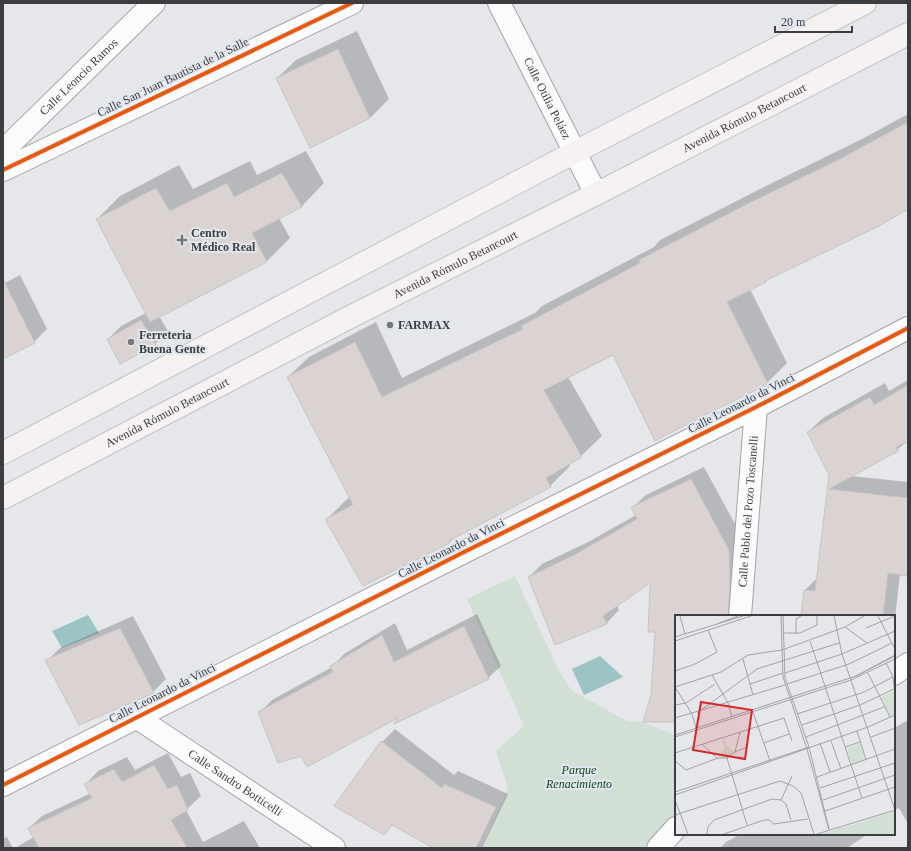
<svg xmlns="http://www.w3.org/2000/svg" width="911" height="851" viewBox="0 0 911 851" font-family="Georgia,serif">
<style>
.green{fill:#d1dfd4}
.water{fill:#9cc4c5}
.shadow{fill:#0003}
.building{fill:#dbd3d1;stroke:#c6c5c6}
.lines{fill:none;stroke-linecap:round;stroke-linejoin:round}
.minor-casing{stroke:#a4a5a8;stroke-width:24}
.major-casing{stroke:#c3c4c7;stroke-width:24}
.minor{stroke:#fbfbfc;stroke-width:22}
.major{stroke:#f6f2f2;stroke-width:22}
.cycleway-casing{stroke:#e2e6ee;stroke-width:6}
.cycleway{stroke:#e8590c;stroke-width:4}
.poi-dot{fill:#76787c;stroke:#e2e6ee;stroke-width:1.5}
.labels{text-anchor:middle;stroke-width:4;stroke-linejoin:round;paint-order:stroke}
.street-label{font-size:12px;fill:#3b3d40;stroke:#e2e6ee}
.poi-label{font-size:12px;font-weight:bold;fill:#3b3d40;stroke:#e2e6ee;text-anchor:start}
.park-label{font-size:12px;font-style:italic;fill:#10441a;stroke:#e2e6ee}
.inset-road{fill:none;stroke:#a1a3a7;stroke-width:1}
.view{fill:#d62828;fill-opacity:0.15;stroke:#d62828;stroke-width:2}
.inset-edge{fill:none;stroke:#3b3d40;stroke-width:2}
</style>
<rect width="100%" height="100%" fill="#e5e7eb"/>
<path class="green" d="M515,576L558,669L571,690L627,721L643,722L676,736V821L653,848H482L508,788L496,751L524,726L467,599Z"/>
<g class="water">
<path d="M88,615L99,633L62,648L52,631Z"/>
<path d="M600,656L623,677L584,695L572,669Z"/>
</g>
<g class="shadow">
<path d="M357,31L389,99L370,118L277,78L296,60Z"/>
<path d="M908,114V208L769,278L765,282L750,289L787,363L767,383L614,354L568,377L602,436L581,456L569,463L570,466L550,486L456,536L450,542L363,585L327,519L347,499L350,497L288,377L309,357L376,322L402,378L535,313L542,306L654,247L660,240L770,184L862,139Z"/>
<path d="M306,151L324,183L302,206L279,218L290,238L267,261L159,316L168,331L155,344L108,339L121,326L146,313L97,219L120,196L179,165L193,189L250,161L257,175Z"/>
<path d="M20,275L47,329L34,342L3,357V284Z"/>
<path d="M908,380V440L897,450L851,476L908,482V575L900,574L894,627V616H802L805,590L817,578L830,475L808,432L823,418L885,383L889,391Z"/>
<path d="M704,467L742,537L743,616H676V721L657,632L651,581L617,605L619,610L607,623L555,644L529,577L542,564L590,541L636,515L633,507L646,495Z"/>
<path d="M477,614L501,666L488,678L402,715L301,755L259,713L272,700L332,667L344,654L395,623L407,650Z"/>
<path d="M133,616L166,679L153,692L47,661L60,648Z"/>
<path d="M908,720V824L899,808L894,810V728Z"/>
<path d="M395,729L454,775L458,771L508,794L482,848H435L393,824L384,834L382,742Z"/>
<path d="M168,753L181,777L190,773L201,796L186,810L203,842L244,821L260,848H15L34,837L29,828L42,816L91,793L86,784L98,771L127,757L135,770Z"/>
<path d="M741,834H868L847,848H720L726,842Z"/>
<path d="M7,837L13,848H3V839Z"/>
</g>
<g class="building">
<path d="M338,49L370,118L310,148L276,78Z"/>
<path d="M908,122V209L877,227L765,281L766,282L727,302L768,384L699,418L655,441L613,355L544,390L582,457L546,478L551,487L449,541L450,543L363,586L325,519L353,505L287,377L355,342L382,397L523,329L521,326L640,263L639,260L749,203L840,159Z"/>
<path d="M282,173L302,207L252,233L267,262L150,322L96,219L156,188L170,211L227,183L234,197Z"/>
<path d="M3,279L35,343L3,359Z"/>
<path d="M141,320L156,345L120,364L107,339Z"/>
<path d="M908,385V441L896,447L898,451L829,489L908,498V576L888,573L883,616H801L804,590L815,591L829,475L807,432L870,397L874,405Z"/>
<path d="M691,479L729,550L730,586L728,616H676V722H643L651,695L655,632H648L650,583L603,616L607,624L555,645L528,577L576,554L637,519L631,507Z"/>
<path d="M464,626L489,679L394,724L398,718L307,767L301,756L278,763L258,712L333,672L330,666L382,635L394,662Z"/>
<path d="M120,628L154,693L79,725L45,660Z"/>
<path d="M381,741L442,788L444,784L496,807L476,848H433L392,825L384,835L334,806Z"/>
<path d="M154,765L168,789L177,785L188,810L171,820L187,848H39L28,828L92,798L84,784L114,769L122,782Z"/>
</g>
<g class="lines">
<defs>
<g id="minor">
<path id="s1" d="M499,3L596,194"/>
<path id="s2" d="M3,151L154,3"/>
<path d="M3,170L352,3"/>
<path id="s3" d="M740,616L756,407"/>
<path d="M894,674L908,664"/>
<path id="s4" d="M136,717L334,848"/>
<path d="M3,785L466,551L756,407L908,328"/>
<path d="M658,848L676,828"/>
</g>
<g id="major">
<path d="M3,453L575,152L865,3"/>
<path id="s5" d="M3,498L354,315L596,194L908,34"/>
</g>
</defs>
<use href="#minor" class="minor-casing"/>
<use href="#major" class="major-casing"/>
<use href="#minor" class="minor"/>
<use href="#major" class="major"/>
<defs>
<g id="cycleway">
<path d="M3,170L352,3"/>
<path d="M3,785L466,551L756,407L908,328"/>
</g>
</defs>
<use href="#cycleway" class="cycleway-casing"/>
<use href="#cycleway" class="cycleway"/>
</g>
<g class="poi-dot">
<path d="M180 234h4v4h4v4h-4v4h-4v-4h-4v-4h4z"/>
<circle cx="390" cy="325" r="4"/>
<circle cx="131" cy="342" r="4"/>
</g>
<g class="labels">
<g class="street-label">
<text dy="4" stroke="none"><textPath href="#s2" startOffset="106">Calle Leoncio Ramos</textPath></text>
<text transform="translate(173 77) rotate(-26)" y="4">Calle San Juan Bautista de la Salle</text>
<text dy="4" stroke="none"><textPath href="#s1" startOffset="107">Calle Otilia Peláez</textPath></text>
<text dy="4" stroke="none"><textPath href="#s5" startOffset="833">Avenida Rómulo Betancourt</textPath></text>
<text dy="4" stroke="none"><textPath href="#s5" startOffset="509">Avenida Rómulo Betancourt</textPath></text>
<text transform="translate(741 403) rotate(-27)" y="4">Calle Leonardo da Vinci</text>
<text dy="4" stroke="none"><textPath href="#s5" startOffset="185">Avenida Rómulo Betancourt</textPath></text>
<text dy="4" stroke="none"><textPath href="#s3" startOffset="105">Calle Pablo del Pozo Toscanelli</textPath></text>
<text transform="translate(451 548) rotate(-27)" y="4">Calle Leonardo da Vinci</text>
<text transform="translate(162 693) rotate(-27)" y="4">Calle Leonardo da Vinci</text>
<text dy="4" stroke="none"><textPath href="#s4" startOffset="119">Calle Sandro Botticelli</textPath></text>
</g>
<g class="poi-label">
<text x="191" y="237">Centro<tspan x="191" dy="14">Médico Real</tspan></text>
<text x="398" y="329">FARMAX</text>
<text x="139" y="339">Ferreteria<tspan x="139" dy="14">Buena Gente</tspan></text>
</g>
<g class="park-label">
<text x="579" y="774">Parque<tspan x="579" dy="14">Renacimiento</tspan></text>
</g>
</g>
<g transform="translate(675 615)">
<rect width="220" height="220" fill="#e5e7eb"/>
<path d="M219,76L220,99L215,101L206,82ZM50,124L52,131L60,137L52,143H43L49,133L47,125ZM185,129L190,145L177,149L172,133ZM220,196V219H146L157,216Z" fill="#d1dfd4"/>
<path class="inset-road" d="M5,1L10,19M106,1L108,62L132,134L154,215M108,1L110,63L134,132L154,214M159,1L167,39L220,195M203,1L220,34M44,8L63,1M170,12L192,28M191,13L220,1M108,18H125L142,10V1M121,19V4L126,1M0,22L68,1M0,26L76,1M135,26L187,183M68,44L78,80M211,48L218,62L220,80M0,56L20,49L42,37L33,15M110,58L167,39L220,16M193,58L215,102M37,60L53,88L57,102M181,61L220,40M75,69L108,58M112,69L174,49L217,28M0,72L46,57L73,40L107,35L170,12L189,1M0,72L17,99L21,113M0,90L11,88L40,69M78,97L95,146M22,98L82,54L164,28M122,99L189,77L218,62M0,103L110,70M127,110L185,90L219,74M182,116L191,145M0,120L181,61L220,41M0,122L176,65L220,44M131,122L209,92M196,122L220,113M156,126L166,154M89,128L114,119M145,128L155,157M27,129L42,143M170,132L185,127M60,137L65,117M0,138L109,103L117,126M52,143L72,210M0,146L11,155L43,143H52L60,137L72,132M142,162L220,134M145,173L220,148M0,177L134,132M0,180L193,112L220,100M0,185L13,219M106,185L117,161M148,185L220,160M150,196L220,172M0,200L105,166L118,171L126,178L139,219M99,209L133,204M32,219L33,212L39,205L97,184L106,185L111,189L116,205M49,219L89,205H94L99,209M142,219L220,195"/>
<path class="view" d="M26,87L77,95L70,144L18,135Z"/>
<rect width="220" height="220" class="inset-edge"/>
</g>
<rect width="911" height="851" fill="none" stroke="#3b3d40" stroke-width="8"/>
<path d="M775 26v6h77v-6" fill="none" stroke="#3b3d40" stroke-width="2"/>
<text x="781" y="26" font-size="12" fill="#3b3d40" stroke="#e2e6ee" stroke-width="3" paint-order="stroke">20 m</text>
</svg>
